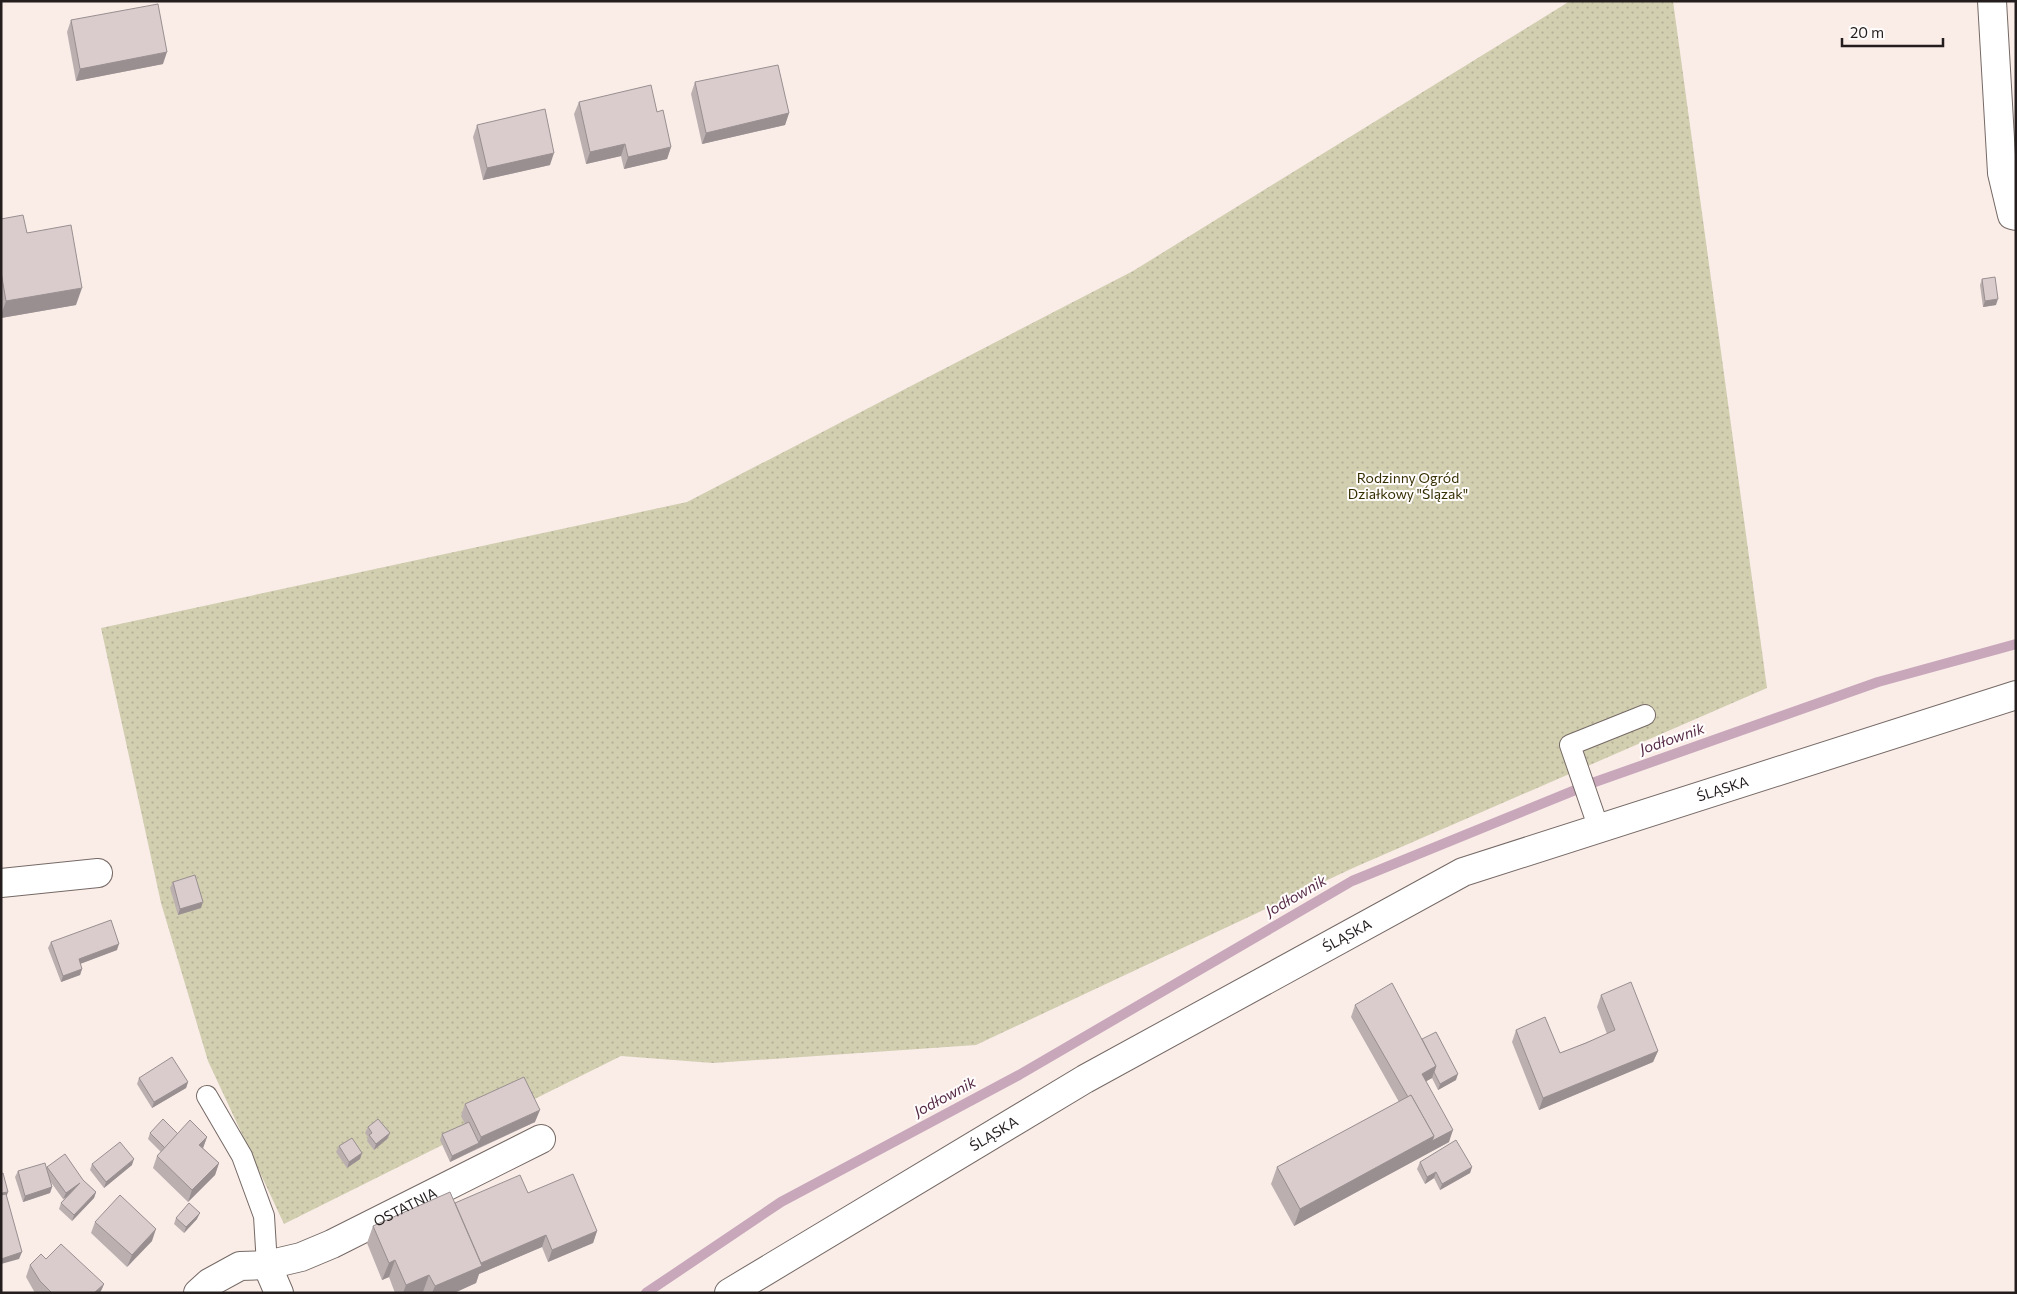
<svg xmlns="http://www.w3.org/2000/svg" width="2017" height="1294" viewBox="0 0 2017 1294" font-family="Commissioner,sans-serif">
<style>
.grass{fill:url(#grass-dots)}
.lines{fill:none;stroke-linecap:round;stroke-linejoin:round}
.stream{stroke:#c8a7bb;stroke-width:10}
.lane-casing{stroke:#756965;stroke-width:22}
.street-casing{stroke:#756965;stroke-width:30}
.secondary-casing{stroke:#756965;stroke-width:30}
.lane{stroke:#fff;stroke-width:20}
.street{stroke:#fff;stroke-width:28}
.secondary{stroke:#fff;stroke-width:28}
.wall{fill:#bbafb0}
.shaded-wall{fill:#998f90}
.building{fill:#dacccd;stroke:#998f90}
.labels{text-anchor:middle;stroke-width:4;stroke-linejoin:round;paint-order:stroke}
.park-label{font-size:14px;fill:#352e02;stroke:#fffcfb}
.street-label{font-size:14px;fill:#231e1d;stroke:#fffcfb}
.water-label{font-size:15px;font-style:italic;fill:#552a47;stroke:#fffcfb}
</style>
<defs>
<pattern id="grass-dots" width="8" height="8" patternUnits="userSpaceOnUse" patternTransform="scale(1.25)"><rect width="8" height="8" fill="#d2ceb0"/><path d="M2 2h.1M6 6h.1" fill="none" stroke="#b4b097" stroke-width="1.8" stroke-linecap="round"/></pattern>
</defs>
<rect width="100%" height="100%" fill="#faede8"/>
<path class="grass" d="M1570,1H1673L1767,688L1353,868L976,1045L713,1063L621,1056L284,1224L208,1061L161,903L101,628L687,502L1133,271Z"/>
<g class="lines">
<path class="stream" d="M646,1293L781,1202L1019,1075L1352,881L1595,782L1878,682L2016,644"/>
<defs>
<g id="lane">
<path d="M1599,829L1570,745L1645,715"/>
<path d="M207,1096L242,1156L264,1216L267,1265"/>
</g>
<g id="street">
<path d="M1992,1L2002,173L2012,215L2016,216"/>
<path d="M1,883L98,873"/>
<path d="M198,1293L209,1283L240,1266L267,1265"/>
<path id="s1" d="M279,1293L267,1265L301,1257L332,1244L541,1139"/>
</g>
<g id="secondary">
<path id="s2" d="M729,1293L1085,1079L1463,872L2016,695"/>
</g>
</defs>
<use href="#lane" class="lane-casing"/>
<use href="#street" class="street-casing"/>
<use href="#secondary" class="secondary-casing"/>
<use href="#lane" class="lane"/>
<use href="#street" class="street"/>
<use href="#secondary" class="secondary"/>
</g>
<g class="wall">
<path d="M71,20L163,64L76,81L67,32Z"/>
<path d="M695,82L789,113L785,125L702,144L691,94Z"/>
<path d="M579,102L657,112L671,147L667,159L624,169L621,156L586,164L574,114Z"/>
<path d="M477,125L550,165L483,180L473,137Z"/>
<path d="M1,219L27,233L76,305L1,318Z"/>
<path d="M1982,279L1996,305L1983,307L1980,285Z"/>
<path d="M173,882L201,908L178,915L170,888Z"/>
<path d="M51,942L117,950L80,964L82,969L80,975L61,982L48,948Z"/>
<path d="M1601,995L1658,1051L1653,1062L1539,1110L1512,1042L1516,1030L1560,1053L1607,1034L1597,1007Z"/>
<path d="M1355,1005L1422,1039L1456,1080L1438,1090L1432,1078L1426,1081L1449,1142L1294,1226L1271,1184L1277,1167L1399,1102L1351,1017Z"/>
<path d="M139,1078L188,1082L186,1088L152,1108L137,1084Z"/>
<path d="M465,1104L535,1122L450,1162L440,1140L442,1134L465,1124L461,1116Z"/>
<path d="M368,1127L390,1133L387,1139L374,1150L367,1141L368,1137L365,1133Z"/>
<path d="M150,1133L178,1134L207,1137L203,1148L219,1163L215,1175L188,1202L153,1168L157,1156L161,1152L148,1139Z"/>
<path d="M339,1146L362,1153L360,1159L347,1168L336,1152Z"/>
<path d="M1420,1162L1472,1167L1470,1173L1440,1190L1434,1178L1425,1184L1417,1169Z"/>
<path d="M92,1164L132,1165L104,1188L90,1170Z"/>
<path d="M47,1167L83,1180L96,1192L94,1198L72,1221L59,1209L61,1203L65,1198L63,1199L50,1181L52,1187L50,1193L23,1202L15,1177L18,1171L46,1168Z"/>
<path d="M528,1193L597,1231L593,1243L548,1262L542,1247L479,1274L476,1283L454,1293H395L389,1277L382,1280L367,1243L373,1226L455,1203Z"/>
<path d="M176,1218L197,1219L184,1233L174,1224Z"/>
<path d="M95,1222L152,1241L127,1267L91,1233Z"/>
<path d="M46,1259L104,1284L100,1293H35L26,1277L30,1265Z"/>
</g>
<g class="shaded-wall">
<path d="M167,52L163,64L76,81L80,69Z"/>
<path d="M789,113L785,125L702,144L706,133Z"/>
<path d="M625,144L621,156L586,164L590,152Z"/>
<path d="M671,147L667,159L624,169L628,157Z"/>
<path d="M554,153L550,165L483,180L487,168Z"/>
<path d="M82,288L76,305L1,318V315L6,301Z"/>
<path d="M1998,299L1996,305L1983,307L1985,301Z"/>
<path d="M203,902L201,908L178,915L180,909Z"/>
<path d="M119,944L117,950L77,965L79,959Z"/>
<path d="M82,969L80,975L61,982L63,976Z"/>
<path d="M1658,1051L1653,1062L1539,1110L1543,1098Z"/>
<path d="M1436,1066L1432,1078L1418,1086L1422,1074Z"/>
<path d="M1458,1074L1456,1080L1438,1090L1440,1084Z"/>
<path d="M188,1082L186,1088L152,1108L154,1102Z"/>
<path d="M540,1110L535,1122L476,1149L481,1137Z"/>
<path d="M1453,1130L1449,1142L1294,1226L1300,1209L1434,1136Z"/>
<path d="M390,1133L387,1139L374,1150L376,1144Z"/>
<path d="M207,1137L203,1148L199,1145Z"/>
<path d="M479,1143L476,1149L450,1162L452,1156Z"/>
<path d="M362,1153L360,1159L347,1168L349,1162Z"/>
<path d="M134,1159L132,1165L104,1188L106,1182Z"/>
<path d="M219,1163L215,1175L188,1202L192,1190Z"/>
<path d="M1472,1167L1470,1173L1440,1190L1442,1184Z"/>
<path d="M1436,1172L1434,1178L1425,1184L1427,1177Z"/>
<path d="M80,1183L78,1189L63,1199L66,1193Z"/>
<path d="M52,1187L50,1193L23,1202L25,1196Z"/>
<path d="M8,1192L6,1198L1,1199V1193Z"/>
<path d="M96,1192L94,1198L72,1221L74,1215Z"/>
<path d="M200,1213L197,1219L184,1233L186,1227Z"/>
<path d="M156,1229L152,1241L127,1267L132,1255Z"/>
<path d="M597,1231L593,1243L548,1262L552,1250Z"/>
<path d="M546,1235L542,1247L479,1274L476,1283L454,1293H432L435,1286L477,1265Z"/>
<path d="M22,1252L19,1259L1,1264V1259Z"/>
<path d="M395,1260L389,1277L382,1280L389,1263Z"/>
<path d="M429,1275L423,1292L403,1293L406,1285Z"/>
<path d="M104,1284L100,1293H94Z"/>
</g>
<g class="building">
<path d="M158,4L167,52L80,69L71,20Z"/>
<path d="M778,65L789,113L706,133L695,82Z"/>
<path d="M651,85L657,112L663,110L671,147L628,157L625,144L590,152L579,102Z"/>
<path d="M545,109L554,153L487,168L477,125Z"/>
<path d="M23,215L27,233L71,225L82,288L6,301L1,272V219Z"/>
<path d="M1995,277L1998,299L1985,301L1982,279Z"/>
<path d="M195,875L203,902L180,909L173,882Z"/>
<path d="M111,920L119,944L79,959L82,969L63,976L51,942Z"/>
<path d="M1631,982L1658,1051L1543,1098L1516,1030L1545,1017L1560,1053L1586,1043L1615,1030L1601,995Z"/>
<path d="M1392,983L1436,1066L1422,1074L1453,1130L1432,1141L1434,1136L1411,1095L1408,1097L1355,1005Z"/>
<path d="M1436,1032L1458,1074L1440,1084L1434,1072L1436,1066L1422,1039Z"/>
<path d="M172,1057L188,1082L154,1102L139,1078Z"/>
<path d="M524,1077L540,1110L481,1137L465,1104Z"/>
<path d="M1411,1095L1434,1136L1300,1209L1277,1167Z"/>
<path d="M163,1119L178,1134L165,1148L150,1133Z"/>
<path d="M378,1119L390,1133L376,1144L369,1135L372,1133L368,1127Z"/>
<path d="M190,1120L207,1137L199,1145L219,1163L192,1190L157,1156Z"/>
<path d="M469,1122L479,1143L452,1156L442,1134Z"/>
<path d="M352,1138L362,1153L349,1162L339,1146Z"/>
<path d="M1456,1140L1472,1167L1442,1184L1436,1172L1427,1177L1420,1162Z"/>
<path d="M120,1142L134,1159L106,1182L92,1164Z"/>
<path d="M65,1154L83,1180L96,1192L74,1215L61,1203L80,1183L66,1193L47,1167Z"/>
<path d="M45,1163L52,1187L25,1196L18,1171Z"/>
<path d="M3,1173L8,1192L1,1193V1174Z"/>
<path d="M573,1174L597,1231L552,1250L546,1235L481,1263L455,1203L520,1175L528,1193Z"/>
<path d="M450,1192L482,1266L435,1286L429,1275L406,1285L395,1260L389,1263L373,1226Z"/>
<path d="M6,1194L22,1252L1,1259V1195Z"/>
<path d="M120,1195L156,1229L132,1255L95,1222Z"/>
<path d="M189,1203L200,1213L186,1227L176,1218Z"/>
<path d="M61,1244L104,1284L94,1293H52L40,1281L30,1265L41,1254L46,1259Z"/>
</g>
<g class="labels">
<g class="park-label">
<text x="1408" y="483">Rodzinny Ogród<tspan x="1408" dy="16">Działkowy "Ślązak"</tspan></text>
</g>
<g class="street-label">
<text dy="5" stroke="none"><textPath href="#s2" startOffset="1119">ŚLĄSKA</textPath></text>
<text dy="5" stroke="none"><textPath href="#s2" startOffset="714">ŚLĄSKA</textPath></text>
<text dy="5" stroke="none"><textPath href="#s2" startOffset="309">ŚLĄSKA</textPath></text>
<text dy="5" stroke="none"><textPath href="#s1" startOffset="181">OSTATNIA</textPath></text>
</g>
<g class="water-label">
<text transform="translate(1672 739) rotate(-19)" y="5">Jodłownik</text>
<text transform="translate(1296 896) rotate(-30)" y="5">Jodłownik</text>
<text transform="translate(945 1097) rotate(-28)" y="5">Jodłownik</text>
</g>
</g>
<rect width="2017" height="1294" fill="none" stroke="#231e1d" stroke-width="5"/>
<path d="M1842 38v8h101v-8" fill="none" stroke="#231e1d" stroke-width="2.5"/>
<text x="1850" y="38" font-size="15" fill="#231e1d" stroke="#fffcfb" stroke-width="4" paint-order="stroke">20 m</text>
</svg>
